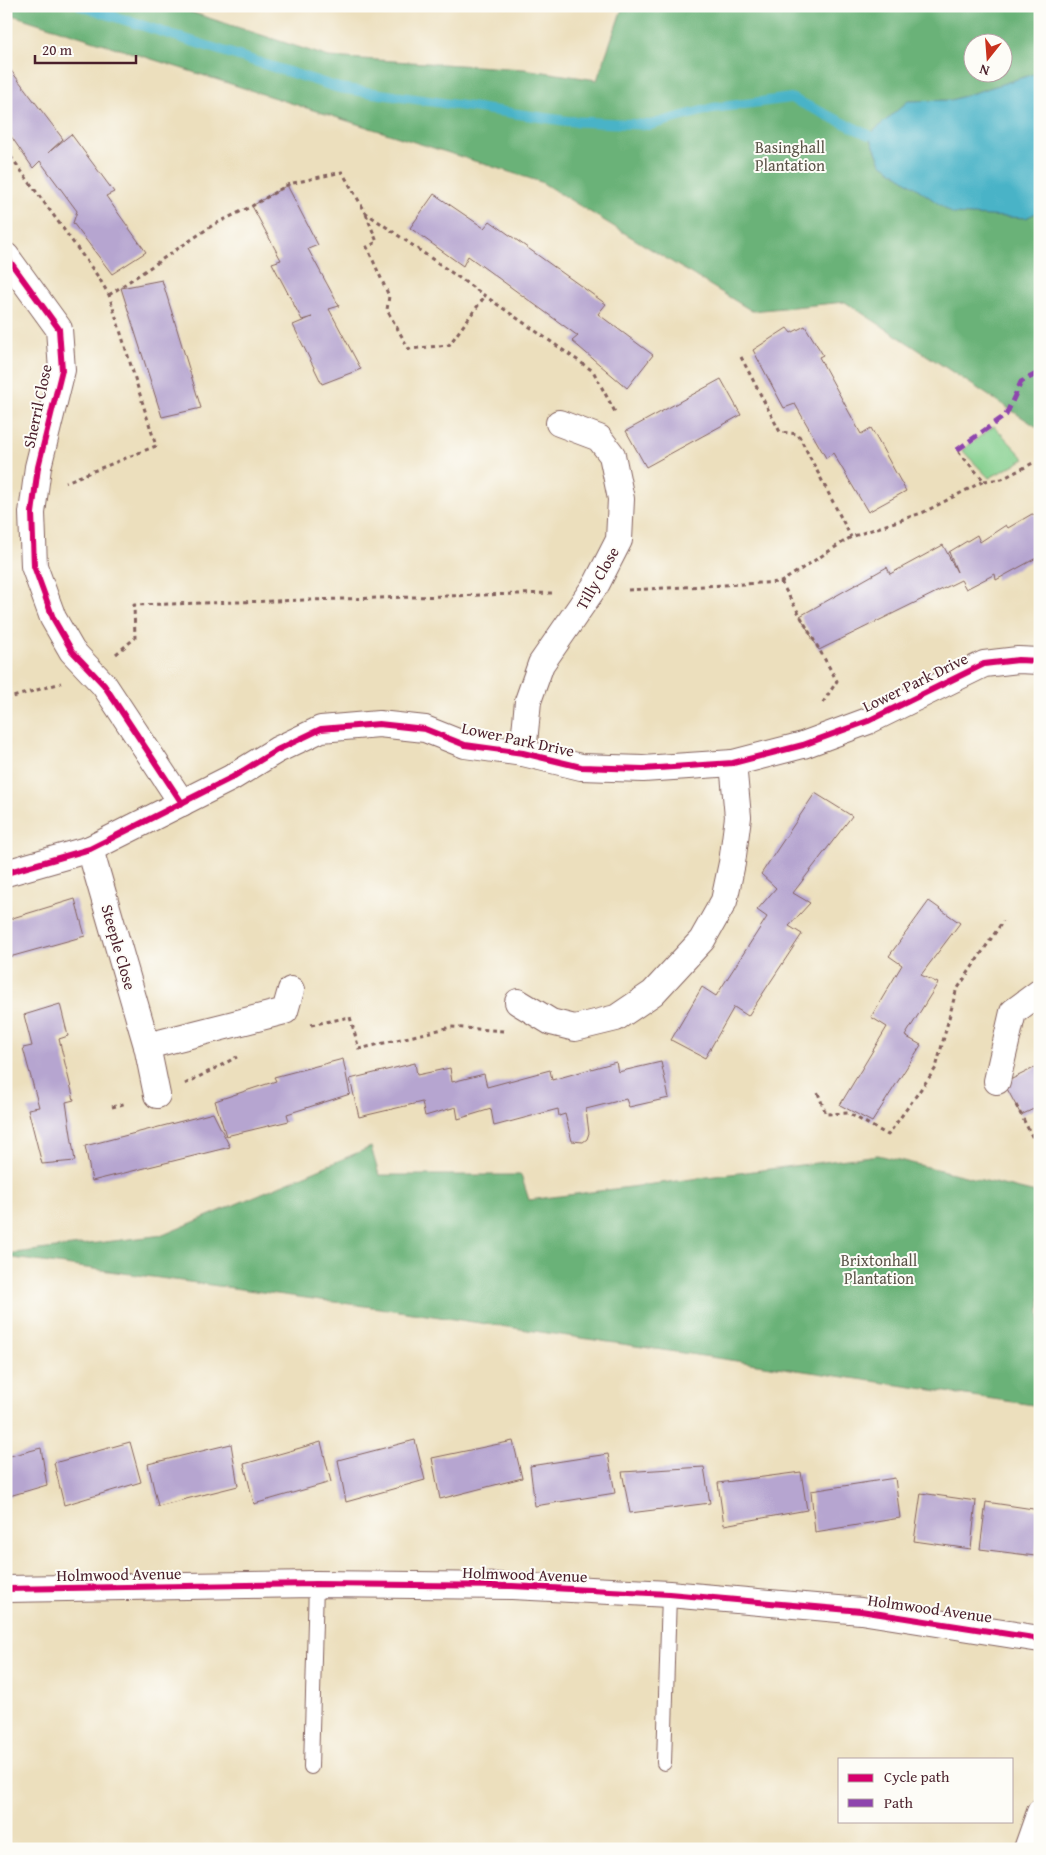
<svg xmlns="http://www.w3.org/2000/svg" width="1046" height="1855" viewBox="0 0 1046 1855" font-family="'Gentium Book Plus',serif">
<style>
.green{fill:#83cf8d;stroke:#66775c}
.forest{fill:#6ab278;stroke:#5a6852;fill-rule:evenodd}
.water{fill:#49b3c7;stroke:#4a6979}
.lines{fill:none;stroke-linecap:round;stroke-linejoin:round}
.stream{stroke:#49b3c7;stroke-width:10}
.building{fill:#b6a5d0}
.lane-casing{stroke:#83625e;stroke-width:16}
.street-casing{stroke:#83625e;stroke-width:28}
.path{stroke:#83625e;stroke-width:3;stroke-dasharray:4 4;stroke-linecap:butt}
.lane{stroke:#fff;stroke-width:14}
.street{stroke:#fff;stroke-width:26}
.quiet{stroke:#8e44ad;stroke-width:5;stroke-dasharray:10 5;stroke-linecap:butt}
.cycleway-casing{stroke:#fdfcf7;stroke-width:9}
.cycleway{stroke:#d6006c;stroke-width:6}
.labels{text-anchor:middle;stroke-width:4;stroke-linejoin:round;paint-order:stroke}
.park-label{font-size:16px;fill:#5b5448;stroke:#fdfcf7}
.street-label{font-size:16px;fill:#4a1f2b;stroke:#fdfcf7}
</style>
<rect width="100%" height="100%" fill="#fdfcf7"/>
<filter id="ink" filterUnits="userSpaceOnUse"><feTurbulence type="fractalNoise" baseFrequency=".02" numOctaves="2"/><feDisplacementMap in="SourceGraphic" scale="10" xChannelSelector="R" yChannelSelector="G"/><feConvolveMatrix kernelMatrix="1 2 1 2 8 2 1 2 1" color-interpolation-filters="sRGB"/></filter>
<filter id="wash" filterUnits="userSpaceOnUse"><feTurbulence type="fractalNoise" baseFrequency=".0096" numOctaves="4" result="noise"/><feDisplacementMap in="SourceGraphic" scale="20" xChannelSelector="R" yChannelSelector="G"/><feGaussianBlur stdDeviation="1.12" result="paint"/><feColorMatrix in="noise" values="0 0 0 0 0 0 0 0 0 0 0 0 0 0 0 0 0 1.4 0 .05"/><feComposite in="paint" operator="in"/></filter>
<g filter="url(#wash)">
<rect width="100%" height="100%" fill="#ecdfbd"/>
<path class="green" d="M994,426L1025,459L989,478L962,450Z"/>
<g class="forest">
<path d="M6,6H172L329,57L524,69L597,80L623,6H1040V429L845,302L752,311L541,182L6,13ZM974,42H1004V72H974Z"/>
<path d="M371,1147L379,1175H521L529,1200L878,1155L1040,1194V1406L379,1308L6,1257V1254L163,1235Z"/>
</g>
<path class="water" d="M1040,72V211L1026,218L953,214L881,163L869,135L908,101L951,100Z"/>
<g class="lines">
<path class="stream" d="M81,6L339,88L567,121L650,125L713,108L791,98L869,135"/>
</g>
<g id="blocks">
<g class="building">
<path d="M6,64L63,139L48,153L71,134L114,192L106,196L146,252L112,274L73,223L77,211L40,161L33,168L6,129Z"/>
<path d="M289,184L288,187L318,245L308,249L339,306L329,309L361,369L322,384L293,325L312,317L302,320L272,263L281,260L252,206Z"/>
<path d="M434,194L484,228L490,221L606,304L598,314L653,355L627,388L572,341L578,336L468,256L463,266L410,228Z"/>
<path d="M162,280L201,408L162,417L121,288Z"/>
<path d="M805,326L823,355L819,357L861,434L871,428L906,491L868,512L833,453L826,458L795,404L784,408L753,350L787,328L791,333Z"/>
<path d="M721,379L741,415L646,467L626,431Z"/>
<path d="M1032,514L1040,516V556L996,580L995,574L966,589L961,580L819,650L800,616L887,567L890,574L943,545L957,572L949,552L977,535L980,542L1006,525L1008,528Z"/>
<path d="M815,793L852,816L793,893L810,903L789,926L802,934L748,1016L734,1007L705,1058L671,1040L702,987L716,996L767,917L757,910L776,888L761,874Z"/>
<path d="M75,899L85,936L6,958V920Z"/>
<path d="M929,901L960,923L921,975L938,983L905,1036L921,1045L872,1122L840,1105L887,1027L871,1017L902,965L889,956Z"/>
<path d="M60,1004L68,1036L59,1039L74,1100L66,1102L75,1161L42,1164L28,1109L39,1107L23,1048L32,1046L24,1015Z"/>
<path d="M343,1059L350,1094L287,1114L289,1121L226,1136L215,1101L276,1081L274,1077Z"/>
<path d="M616,1062L618,1072L661,1062L669,1098L629,1107L626,1099L586,1109L589,1133L587,1139L583,1142L572,1141L565,1114L559,1116L558,1109L494,1126L491,1109L458,1119L456,1107L425,1116L422,1102L359,1117L350,1079L415,1063L417,1075L450,1068L452,1082L484,1074L487,1087L550,1070L552,1080Z"/>
<path d="M1040,1065V1106L1021,1115L1004,1083Z"/>
<path d="M213,1113L230,1147L92,1181L85,1146Z"/>
<path d="M415,1440L425,1480L346,1502L338,1460Z"/>
<path d="M513,1441L522,1478L440,1499L432,1458Z"/>
<path d="M130,1442L141,1482L64,1505L54,1463Z"/>
<path d="M321,1442L331,1482L254,1504L244,1464Z"/>
<path d="M231,1444L238,1486L158,1506L148,1464Z"/>
<path d="M41,1448L47,1485L6,1497V1457Z"/>
<path d="M608,1454L615,1493L535,1506L530,1466Z"/>
<path d="M704,1467L710,1503L630,1513L622,1472Z"/>
<path d="M801,1472L807,1510L724,1525L718,1483Z"/>
<path d="M895,1478L900,1518L815,1532L811,1491Z"/>
<path d="M921,1493L976,1501L971,1549L914,1541Z"/>
<path d="M986,1502L1040,1510V1525L1035,1556L980,1549Z"/>
</g>
</g>
</g>
<g filter="url(#ink)">
<use href="#blocks" fill-opacity="0" stroke="#83625e" stroke-width="1"/>
<g class="lines">
<defs>
<g id="lane">
<path d="M664,1763L669,1594"/>
<path d="M311,1767L316,1584"/>
</g>
<g id="street">
<path d="M6,256L59,329L62,370L38,467L32,513L34,566L53,618L72,651L104,685L182,803"/>
<path d="M523,753L528,701L541,664L597,583L619,540L621,499L612,455L599,438L559,423"/>
<path d="M90,849L147,1046L157,1095"/>
<path d="M6,873L90,849L231,778L277,750L321,729L379,724L425,729L465,745L523,753L581,767L643,769L733,763L803,745L868,721L984,664L1018,660L1040,661"/>
<path d="M518,1002L551,1022L575,1028L616,1018L653,993L702,940L724,901L732,863L738,817L733,763"/>
<path d="M147,1046L285,1011L291,990"/>
<path d="M997,1081L1013,1012L1040,992"/>
<path d="M6,1589L316,1584L512,1586L669,1594L861,1611L1040,1639"/>
<path d="M1027,1849L1040,1812"/>
</g>
</defs>
<use href="#lane" class="lane-casing"/>
<use href="#street" class="street-casing"/>
<g class="path">
<path d="M6,150L99,278L109,295L156,446L66,482"/>
<path d="M366,214L377,242L367,247L389,296L387,310L409,349L449,345L485,296"/>
<path d="M109,295L213,225L252,206L289,184L342,172L366,213L593,371L615,412"/>
<path d="M741,357L780,432L798,434L851,537"/>
<path d="M984,481L1002,479L1033,463L1040,464"/>
<path d="M781,582L837,681L822,704"/>
<path d="M628,590L781,582L851,537L924,512L984,481L957,450"/>
<path d="M116,654L135,638L134,605L552,593"/>
<path d="M6,699L61,683"/>
<path d="M311,1025L350,1017L359,1049L451,1027L504,1031"/>
<path d="M185,1084L237,1057"/>
<path d="M818,1093L826,1114L848,1113L888,1135L936,1068L956,991L1003,921"/>
<path d="M1016,1105L1040,1152"/>
<path d="M112,1107L127,1103"/>
</g>
<use href="#lane" class="lane"/>
<use href="#street" class="street"/>
<path class="quiet" d="M957,450L1006,415L1021,382L1040,372"/>
<defs>
<g id="cycleway">
<path d="M6,256L59,329L62,370L38,467L32,513L34,566L53,618L72,651L104,685L182,803"/>
<path d="M6,873L90,849L231,778L277,750L321,729L379,724L425,729L465,745L523,753L581,767L643,769L733,763L803,745L868,721L984,664L1018,660L1040,661"/>
<path d="M6,1589L316,1584L512,1586L669,1594L861,1611L1040,1639"/>
</g>
</defs>
<use href="#cycleway" class="cycleway-casing"/>
<use href="#cycleway" class="cycleway"/>
</g>
</g>
<g class="labels">
<g class="park-label">
<text x="790" y="153">Basinghall<tspan x="790" dy="18">Plantation</tspan></text>
<text x="879" y="1266">Brixtonhall<tspan x="879" dy="18">Plantation</tspan></text>
</g>
<g class="street-label">
<text transform="translate(37 406) rotate(-78)" y="6">Sherril Close</text>
<text transform="translate(597 578) rotate(-60)" y="6">Tilly Close</text>
<text transform="translate(915 682) rotate(-26)" y="6">Lower Park Drive</text>
<text transform="translate(518 739) rotate(12)" y="6">Lower Park Drive</text>
<text transform="translate(119 947) rotate(74)" y="6">Steeple Close</text>
<text transform="translate(119 1574) rotate(-1)" y="6">Holmwood Avenue</text>
<text transform="translate(525 1574) rotate(2)" y="6">Holmwood Avenue</text>
<text transform="translate(930 1608) rotate(8)" y="6">Holmwood Avenue</text>
</g>
</g>
<rect width="1046" height="1855" fill="none" stroke="#fdfcf7" stroke-width="25"/>
<rect x="838" y="1758" width="175" height="65" fill="#fdfcf7" stroke="#b5a4a5"/>
<rect x="848" y="1774" width="25" height="8" fill="#d6006c" stroke="#b5a4a5"/>
<text x="884" y="1782" font-size="15" fill="#4a1f2b">Cycle path</text>
<rect x="848" y="1799" width="25" height="8" fill="#8e44ad" stroke="#b5a4a5"/>
<text x="884" y="1808" font-size="15" fill="#4a1f2b">Path</text>
<g transform="translate(988 58) rotate(197)"><circle r="24" fill="#fdfcf7" stroke="#b5a4a5"/>
<path d="M0-4L9 19L0 12L-9 19Z" fill="#c8321e"/>
<text y="-8" font-size="14" font-weight="bold" text-anchor="middle" fill="#4a1f2b">N</text>
</g>
<path d="M35 55v8h101v-8" fill="none" stroke="#4a1f2b" stroke-width="2.5"/>
<text x="42" y="55" font-size="15" fill="#4a1f2b" stroke="#fdfcf7" stroke-width="4" paint-order="stroke">20 m</text>
</svg>
